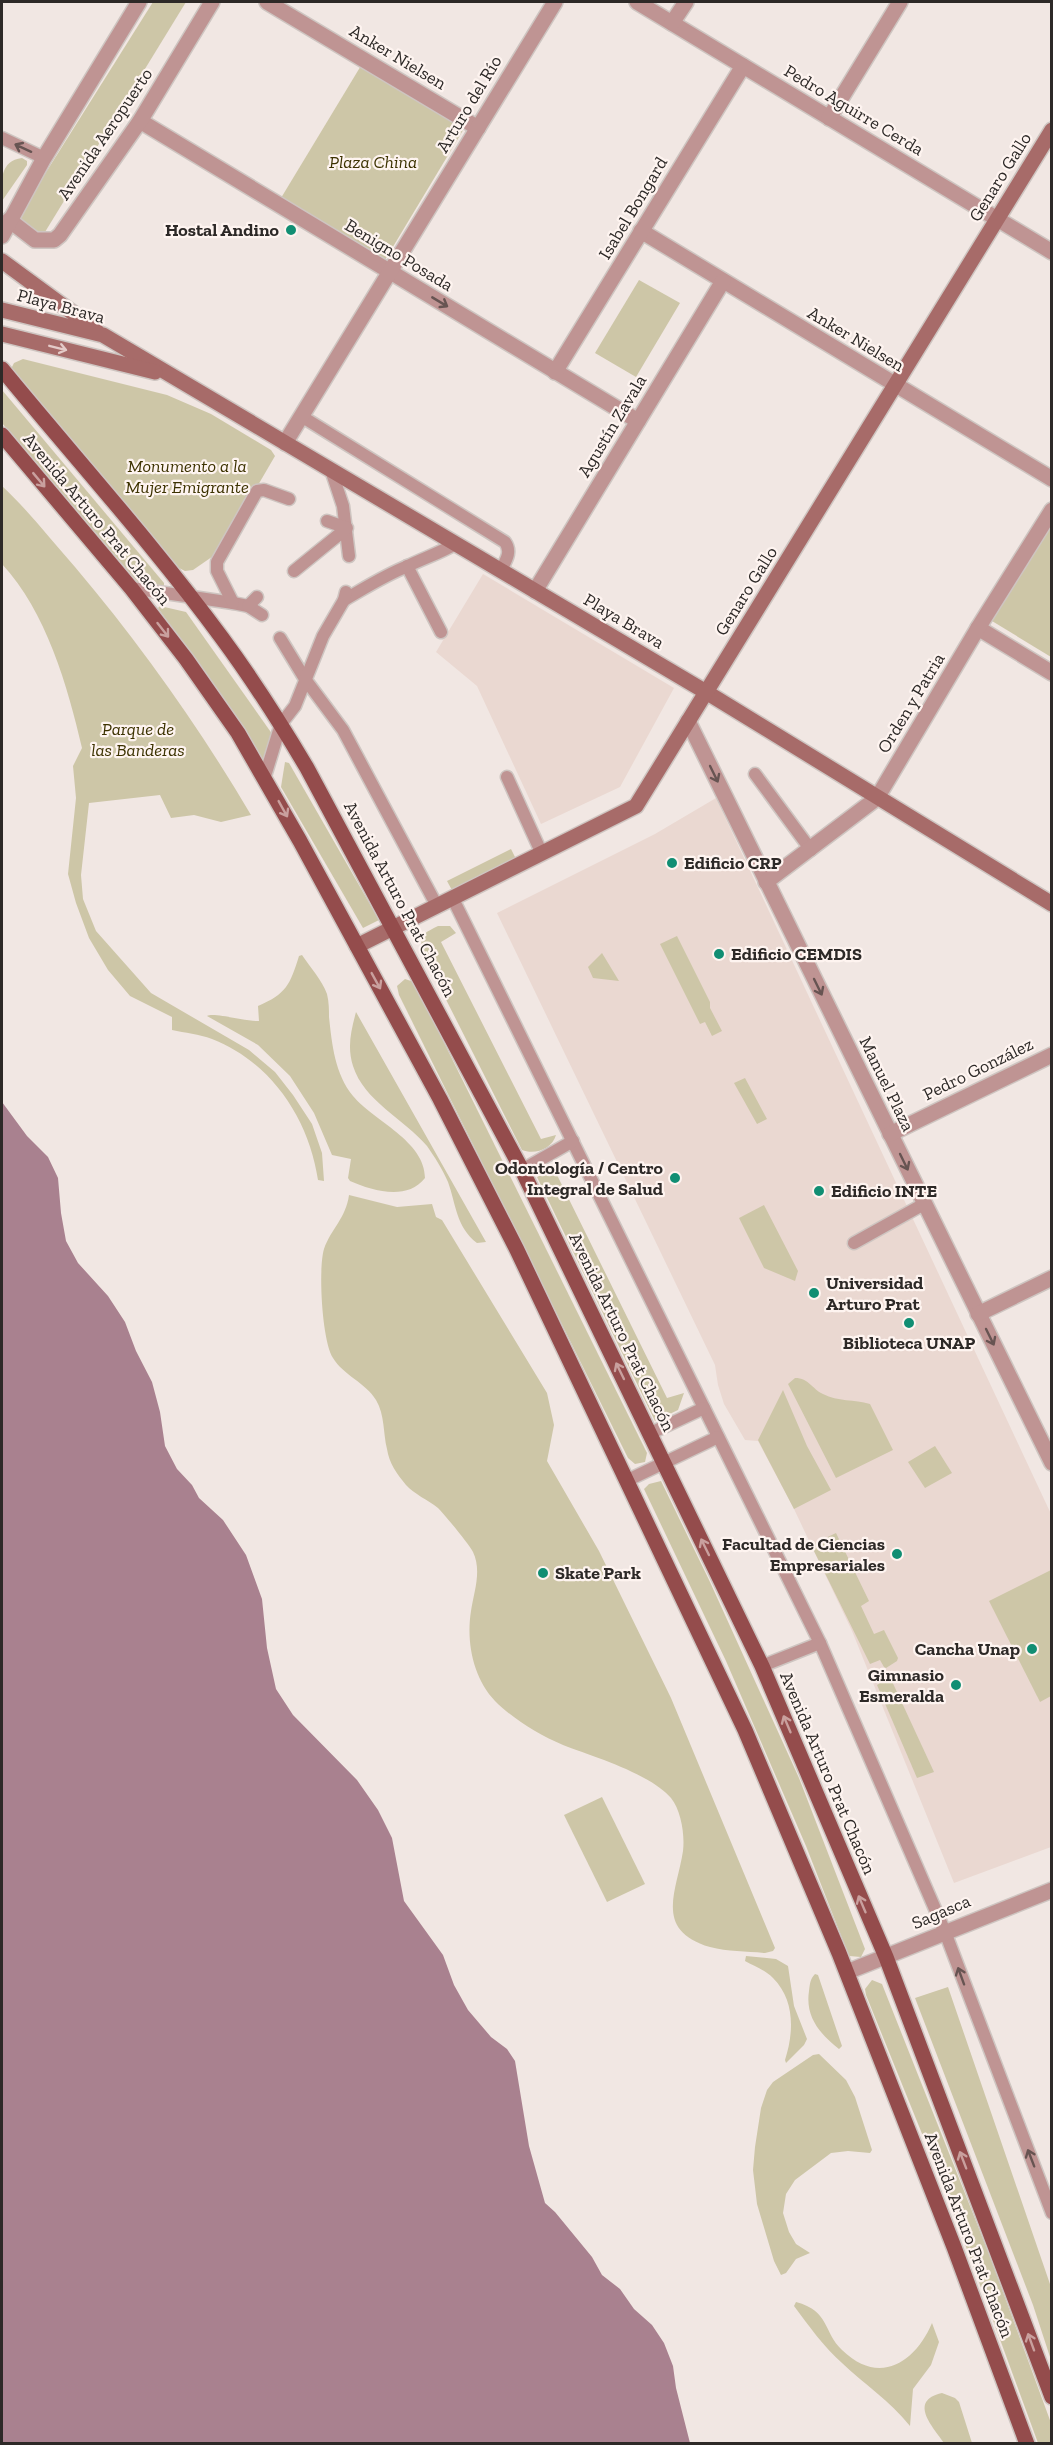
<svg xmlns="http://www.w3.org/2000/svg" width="1053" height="2445" viewBox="0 0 1053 2445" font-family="'Zilla Slab',serif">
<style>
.built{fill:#ead8d1}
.green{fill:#cdc6a7}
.water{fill:#a9818f}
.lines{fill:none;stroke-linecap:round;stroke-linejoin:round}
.lane-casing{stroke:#cec5c1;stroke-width:15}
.street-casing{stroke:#cec5c1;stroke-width:18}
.secondary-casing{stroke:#cec5c1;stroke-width:18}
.primary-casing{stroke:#cec5c1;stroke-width:18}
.lane{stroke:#bf9493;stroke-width:12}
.street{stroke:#bf9493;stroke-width:15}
.secondary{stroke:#a76b69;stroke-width:15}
.primary{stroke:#944c4c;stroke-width:15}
.oneway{stroke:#675452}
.oneway2{stroke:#e4cbc8}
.oneway3{stroke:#c9a09e}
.poi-dot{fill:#118e73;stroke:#fef4f0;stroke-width:2}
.labels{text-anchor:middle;stroke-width:4.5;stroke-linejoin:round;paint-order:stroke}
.street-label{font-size:18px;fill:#2d2927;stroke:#fef4f0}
.park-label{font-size:18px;font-style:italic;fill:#3c3200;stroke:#fef4f0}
.poi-label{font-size:18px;font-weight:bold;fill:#2d2927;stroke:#fef4f0;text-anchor:end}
</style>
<rect width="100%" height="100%" fill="#f1e7e3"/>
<g class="built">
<path d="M483,574L674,688L620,787L541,824L477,686L436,652Z"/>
<path d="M716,798L1051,1514V1847L954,1883L852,1631L794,1509L758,1441L745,1440L724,1404L718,1385L715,1365L497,913L655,834Z"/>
</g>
<g class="green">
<path d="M153,2H186L45,232H37L16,220Z"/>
<path d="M362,64L465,127L385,260L281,198Z"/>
<path d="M22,158L27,161V165L2,201C1,180 0,161 22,158Z"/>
<path d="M639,280L680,303L636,377L595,353Z"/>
<path d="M23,359L167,395L211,414L271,450L275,456L219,552L193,570L185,571L179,568L64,437L11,369L14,363Z"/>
<path d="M2,390L164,583V586L161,588L140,584L136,580L2,423Z"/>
<path d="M2,486C28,510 51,540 75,567C141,645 199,727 251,815L221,822L194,815L171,818L160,795L89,803L81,875L83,899L96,931L151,993L249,1050L275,1072L293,1095L312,1124L322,1153L324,1181L318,1180C309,1119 271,1062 212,1039C199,1034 185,1033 172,1030V1017L130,996L108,970L89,938L76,903L68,874L76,798L73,766L82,748C68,687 46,611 2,564Z"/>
<path d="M1051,523V657L992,621Z"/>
<path d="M160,606L186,612L275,738L264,761L158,608Z"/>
<path d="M285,762L289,763L379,920L363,928L281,787Z"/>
<path d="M511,849L517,861L453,892L447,881Z"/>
<path d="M438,926H450L456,933L441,942L541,1139L556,1135C552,1149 535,1155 522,1150L423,954C419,935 422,934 438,926Z"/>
<path d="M677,936L710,1002V1008L722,1031L712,1036L705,1022L700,1024L660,944Z"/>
<path d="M602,953L619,981L593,978L588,967Z"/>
<path d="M302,955C310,967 322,980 327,994C329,1002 329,1010 329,1017C332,1045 335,1074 353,1096C374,1121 425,1141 425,1178C407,1201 373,1191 350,1181L348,1178L351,1159L332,1155L314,1113L290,1076L258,1045L207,1016C214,1012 247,1022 259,1021L258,1006C286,994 290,985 299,956Z"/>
<path d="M405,979L414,982L647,1453L645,1462L635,1464L628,1458L399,995L397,986Z"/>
<path d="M356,1012L486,1242L477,1243C456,1227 456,1204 448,1182C443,1170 434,1156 427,1146C404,1119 364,1101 353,1066C347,1047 351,1031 356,1012Z"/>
<path d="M745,1078L767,1119L757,1124L734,1083Z"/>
<path d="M560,1164L572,1166L557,1175L667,1398L684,1393L678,1410L655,1421L537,1177Z"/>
<path d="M349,1195L397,1207L432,1204L436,1217L442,1220L547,1393L554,1425L547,1461L599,1551L671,1698L775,1948L773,1951L765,1953C747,1951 728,1952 710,1947C653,1930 677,1891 683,1851C685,1835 681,1810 671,1798C649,1773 594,1757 563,1745C539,1735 513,1719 495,1701C473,1678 466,1642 471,1611C474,1591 482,1571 473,1552C469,1544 444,1514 438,1508C428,1500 414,1494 406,1485C397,1474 389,1463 387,1449C383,1433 385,1415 376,1400C366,1383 343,1375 333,1358C322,1341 318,1269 324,1249C331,1229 346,1218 349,1195Z"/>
<path d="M764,1205L798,1271L795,1281L764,1268L739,1218Z"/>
<path d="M795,1378C809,1378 812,1389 823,1394C838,1402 854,1399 870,1404L893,1450L836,1478L788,1384Z"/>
<path d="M783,1390L807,1446L831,1490L794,1509L758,1440Z"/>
<path d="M935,1446L952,1473L925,1488L908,1462Z"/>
<path d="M661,1481L710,1582L799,1778L865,1949L861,1957L849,1956L806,1846L726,1661L644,1489L649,1484Z"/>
<path d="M836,1533L869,1601L861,1606L874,1634L884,1630L898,1658L897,1661L886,1668L884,1667L880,1660L870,1664L811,1545Z"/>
<path d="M1051,1570V1696L1040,1702L989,1601Z"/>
<path d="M890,1677L934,1772L917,1778L877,1685Z"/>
<path d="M602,1797L645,1884L607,1902L564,1815Z"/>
<path d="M746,1956L776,1959L788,1966L794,2006L807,2039L804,2045L786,2063L785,2060C794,2032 795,2000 773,1978C765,1970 754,1966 745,1961Z"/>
<path d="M815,1974L818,1975L842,2046L839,2049C820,2034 805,2017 809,1991C810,1984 810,1979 815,1974Z"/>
<path d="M872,1980L882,1984L989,2254L1051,2423V2443H1038L950,2203L866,1995L865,1989Z"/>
<path d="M948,1987L1051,2287V2360L1033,2305L915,1998Z"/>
<path d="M819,2054L846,2080L855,2097L872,2150L870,2153L848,2151L831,2153L795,2180L786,2194L783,2213L789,2232L796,2244L810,2253L796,2259L786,2273L781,2275L774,2261L757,2204L753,2170L755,2147L761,2108L767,2090L773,2082L813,2055Z"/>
<path d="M796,2302C830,2311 823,2332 842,2350C879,2386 915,2363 932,2323L939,2342L931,2365L913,2389L910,2426C890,2401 864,2384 842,2363C823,2346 809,2326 794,2306Z"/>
<path d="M942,2393L955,2398L959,2402L972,2443H944C934,2428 907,2401 942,2393Z"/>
</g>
<path class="water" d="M2,1102L27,1136L48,1157L58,1178L61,1213L66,1241L78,1263L108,1296L125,1322L136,1351L152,1382L160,1412L165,1446L177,1469L192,1485L199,1498L223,1520L246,1555L262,1599L267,1648L276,1689L293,1715L357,1780L378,1810L392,1838L404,1901L443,1955L454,1985L468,2010L491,2037L507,2049L515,2061L529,2146L545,2203L555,2212L592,2257L602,2275L620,2289L634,2309L652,2325L664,2343L673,2366L676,2388L690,2443H2Z"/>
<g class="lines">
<defs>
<g id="lane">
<path d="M2,138L44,158"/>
<path d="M301,416L505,542C512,552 506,560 501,570"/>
<path d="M331,470L343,506L349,556"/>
<path d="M407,566L441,632"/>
<path d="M294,571L347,528L327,521"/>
<path d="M131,588L233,603L248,606L262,615"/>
<path d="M344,600C365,588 385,575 408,566C424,558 440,553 455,544"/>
<path d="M233,603L217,571V562L257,491L264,490L289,499"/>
<path d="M248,606L257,597"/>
<path d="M280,638L305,679L343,730L437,906"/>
<path d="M755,774L811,850"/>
<path d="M265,776L281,724L295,706L323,636L344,600L346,592"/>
<path d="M507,777L542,854"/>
<path d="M453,899L820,1643L945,1932L1052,2213"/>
<path d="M522,1170L573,1141"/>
<path d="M854,1243L924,1204"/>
<path d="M651,1433L704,1408"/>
<path d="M626,1481L718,1437"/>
<path d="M762,1666L820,1643"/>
</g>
<g id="street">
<path d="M267,2L478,128"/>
<path d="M637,2L1052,252"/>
<path d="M672,23L686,2"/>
<path d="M829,118L900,2"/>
<path d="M140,121L638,421"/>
<path d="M9,220L35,240H54L60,235L140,121L212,2"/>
<path d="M641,231L1052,479"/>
<path d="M2,236L44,158L139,2"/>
<path d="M555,372L743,66"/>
<path d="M285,443L555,2"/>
<path d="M535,591L723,281"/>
<path d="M978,628L1052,673"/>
<path d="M688,721L1052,1463"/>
<path d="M766,882L877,798L978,628L1052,510"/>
<path d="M890,1134L1052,1055"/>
<path d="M978,1314L1052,1278"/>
<path d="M847,1972L1052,1890"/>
</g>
<g id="secondary">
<path d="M2,261L96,330"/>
<path d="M2,310L103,335L706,692L1052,904"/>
<path d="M2,334L155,372"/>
<path d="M357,946L636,806L1052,130"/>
</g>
<g id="primary">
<path d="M2,369C75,458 154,545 222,638C253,680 281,724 307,768L522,1170L762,1666L886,1957L1052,2397"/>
<path d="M2,435L131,588L186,659L238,733L300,841L440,1099L517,1250L745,1730L839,1953L954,2247L1027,2444"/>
</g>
</defs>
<use href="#lane" class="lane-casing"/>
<use href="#street" class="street-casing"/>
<use href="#secondary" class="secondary-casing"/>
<use href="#primary" class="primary-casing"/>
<use href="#lane" class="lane"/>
<use href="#street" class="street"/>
<use href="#secondary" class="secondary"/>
<use href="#primary" class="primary"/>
</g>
<defs><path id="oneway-shaft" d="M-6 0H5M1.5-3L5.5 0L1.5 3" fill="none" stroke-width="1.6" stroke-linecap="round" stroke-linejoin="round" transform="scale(1.5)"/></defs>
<g class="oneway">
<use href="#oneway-shaft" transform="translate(23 148) rotate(-155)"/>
<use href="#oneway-shaft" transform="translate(440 302) rotate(31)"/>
<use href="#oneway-shaft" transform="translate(714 774) rotate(64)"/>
<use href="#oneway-shaft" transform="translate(818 987) rotate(64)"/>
<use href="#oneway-shaft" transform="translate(904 1162) rotate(64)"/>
<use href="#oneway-shaft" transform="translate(990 1337) rotate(64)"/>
<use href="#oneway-shaft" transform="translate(961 1976) rotate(-110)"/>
<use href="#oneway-shaft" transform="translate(1031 2158) rotate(-111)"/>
</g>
<use class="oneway2" href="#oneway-shaft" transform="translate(58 348) rotate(14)"/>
<g class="oneway3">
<use href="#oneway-shaft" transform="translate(39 480) rotate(50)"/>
<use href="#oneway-shaft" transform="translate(163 630) rotate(52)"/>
<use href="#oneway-shaft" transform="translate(283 809) rotate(61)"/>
<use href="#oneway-shaft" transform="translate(376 981) rotate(61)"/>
<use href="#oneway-shaft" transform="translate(620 1371) rotate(-116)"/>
<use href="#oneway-shaft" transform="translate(705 1547) rotate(-116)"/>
<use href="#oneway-shaft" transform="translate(787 1724) rotate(-113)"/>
<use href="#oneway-shaft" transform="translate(862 1904) rotate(-113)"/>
<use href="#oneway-shaft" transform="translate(963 2160) rotate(-111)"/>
<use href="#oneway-shaft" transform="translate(1031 2342) rotate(-110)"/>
</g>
<g class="poi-dot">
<circle cx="291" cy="230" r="6"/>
<circle cx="672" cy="863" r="6"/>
<circle cx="719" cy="954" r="6"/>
<circle cx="675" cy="1178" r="6"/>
<circle cx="819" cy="1191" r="6"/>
<circle cx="814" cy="1293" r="6"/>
<circle cx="909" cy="1323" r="6"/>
<circle cx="897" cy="1554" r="6"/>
<circle cx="543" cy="1573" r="6"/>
<circle cx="1032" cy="1649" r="6"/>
<circle cx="956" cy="1685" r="6"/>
</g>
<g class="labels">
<g class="street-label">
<text transform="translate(398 57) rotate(31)" y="6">Anker Nielsen</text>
<text transform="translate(469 104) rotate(-59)" y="6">Arturo del Río</text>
<text transform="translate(854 110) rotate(31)" y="6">Pedro Aguirre Cerda</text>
<text transform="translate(105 134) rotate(-56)" y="6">Avenida Aeropuerto</text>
<text transform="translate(1000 177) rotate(-58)" y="6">Genaro Gallo</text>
<text transform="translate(633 208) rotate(-59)" y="6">Isabel Bongard</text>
<text transform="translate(399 255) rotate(31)" y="6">Benigno Posada</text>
<text transform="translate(61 306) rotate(15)" y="6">Playa Brava</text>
<text transform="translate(856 339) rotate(31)" y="6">Anker Nielsen</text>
<text transform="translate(612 426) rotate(-59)" y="6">Agustín Zavala</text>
<text transform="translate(97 519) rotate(50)" y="6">Avenida Arturo Prat Chacón</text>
<text transform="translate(746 591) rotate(-58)" y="6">Genaro Gallo</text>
<text transform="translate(624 621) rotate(31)" y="6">Playa Brava</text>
<text transform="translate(911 703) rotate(-59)" y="6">Orden y Patria</text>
<text transform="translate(400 899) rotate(62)" y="6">Avenida Arturo Prat Chacón</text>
<text transform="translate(978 1069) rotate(-26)" y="6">Pedro González</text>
<text transform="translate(887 1084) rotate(64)" y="6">Manuel Plaza</text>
<text transform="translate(622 1332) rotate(64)" y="6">Avenida Arturo Prat Chacón</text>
<text transform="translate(828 1773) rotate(67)" y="6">Avenida Arturo Prat Chacón</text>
<text transform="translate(941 1912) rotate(-23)" y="6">Sagasca</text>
<text transform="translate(969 2235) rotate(69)" y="6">Avenida Arturo Prat Chacón</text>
</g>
<g class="park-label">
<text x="373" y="168">Plaza China</text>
<text x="187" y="472">Monumento a la<tspan x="187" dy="21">Mujer Emigrante</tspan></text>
<text x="138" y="735">Parque de<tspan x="138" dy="21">las Banderas</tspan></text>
</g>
<g class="poi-label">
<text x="279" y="236">Hostal Andino</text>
<text x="684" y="869" text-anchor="start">Edificio CRP</text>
<text x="731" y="960" text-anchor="start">Edificio CEMDIS</text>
<text x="663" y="1174">Odontología / Centro<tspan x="663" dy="21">Integral de Salud</tspan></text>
<text x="831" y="1197" text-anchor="start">Edificio INTE</text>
<text x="826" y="1289" text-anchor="start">Universidad<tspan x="826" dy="21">Arturo Prat</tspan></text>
<text x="909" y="1349" text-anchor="middle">Biblioteca UNAP</text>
<text x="885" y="1550">Facultad de Ciencias<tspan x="885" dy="21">Empresariales</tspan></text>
<text x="555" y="1579" text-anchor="start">Skate Park</text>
<text x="1020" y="1655">Cancha Unap</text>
<text x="944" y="1681">Gimnasio<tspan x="944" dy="21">Esmeralda</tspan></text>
</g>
</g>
<rect width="1053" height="2445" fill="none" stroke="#2d2927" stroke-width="6"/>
</svg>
